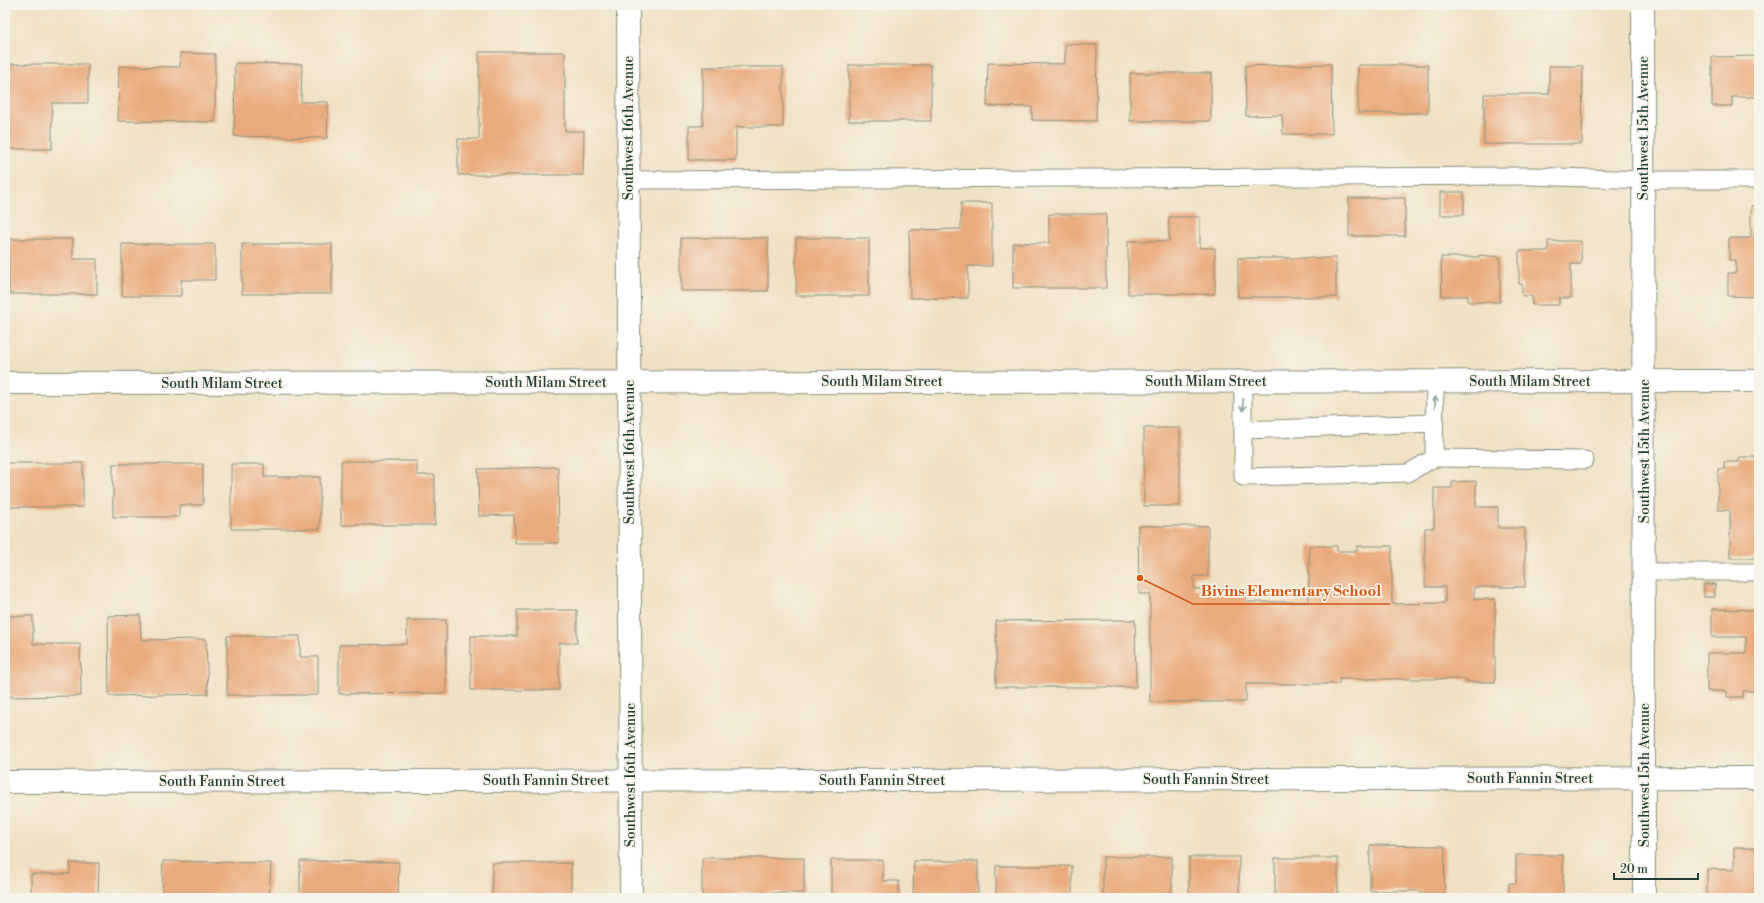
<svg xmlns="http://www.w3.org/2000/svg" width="1764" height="903" viewBox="0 0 1764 903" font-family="'Libre Bodoni',serif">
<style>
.building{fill:#eaaa7b}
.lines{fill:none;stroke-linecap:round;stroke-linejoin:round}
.service-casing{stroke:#878f7c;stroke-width:19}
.minor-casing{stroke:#878f7c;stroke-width:24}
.tertiary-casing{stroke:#878f7c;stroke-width:24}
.secondary-casing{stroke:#878f7c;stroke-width:24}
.service{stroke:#fff;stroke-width:17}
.minor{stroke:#fff;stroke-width:22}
.tertiary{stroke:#fff;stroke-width:22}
.secondary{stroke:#fff;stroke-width:22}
.oneway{stroke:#8f9e9a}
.labels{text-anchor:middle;stroke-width:3.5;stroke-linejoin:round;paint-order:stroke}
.street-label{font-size:14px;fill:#1f3d34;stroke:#f7f3e8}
.leader{fill:none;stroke:#d45610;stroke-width:1.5}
.callout-dot{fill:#d45610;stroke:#f7f3e8;stroke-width:1.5}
.callout-label{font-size:15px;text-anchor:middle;font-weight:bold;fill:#d45610;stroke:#f7f3e8;stroke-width:3.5;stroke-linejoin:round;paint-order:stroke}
</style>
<rect width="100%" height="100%" fill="#f7f3e8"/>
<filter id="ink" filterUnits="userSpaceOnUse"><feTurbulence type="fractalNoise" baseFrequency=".025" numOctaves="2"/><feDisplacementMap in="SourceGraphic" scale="8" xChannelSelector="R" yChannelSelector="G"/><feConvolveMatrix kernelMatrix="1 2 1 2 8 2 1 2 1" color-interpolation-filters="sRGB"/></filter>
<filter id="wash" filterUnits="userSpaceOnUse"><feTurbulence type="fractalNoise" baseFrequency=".012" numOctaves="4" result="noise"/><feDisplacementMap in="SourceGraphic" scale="16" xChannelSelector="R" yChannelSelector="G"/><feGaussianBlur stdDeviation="0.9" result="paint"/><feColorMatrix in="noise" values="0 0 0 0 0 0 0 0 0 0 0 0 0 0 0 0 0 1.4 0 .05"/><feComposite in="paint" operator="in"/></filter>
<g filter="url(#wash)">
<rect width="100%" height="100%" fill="#efe1c3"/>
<g id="blocks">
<g class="building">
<path d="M1065,44L1097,45L1096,121L1032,120V107L987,106L988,63L1065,64Z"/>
<path d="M479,52H565V131H584L583,175H458V139H479Z"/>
<path d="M180,53L215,54V122L118,121L119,66L180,67Z"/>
<path d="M1759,56V91H1755V97H1732V106H1712V57Z"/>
<path d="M235,63L302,64L301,102H328L327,138L234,136Z"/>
<path d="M5,64H88V103H52V149H5Z"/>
<path d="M1331,64L1332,134H1283L1282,115L1246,116L1245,66Z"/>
<rect x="849" y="65" width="82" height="56"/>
<rect x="1358" y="65" width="70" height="48"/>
<path d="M1549,66H1583L1582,144H1484V94H1549Z"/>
<path d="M703,67H783V127H736V160H689V126H703Z"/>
<rect x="1130" y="73" width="81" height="48"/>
<rect x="1440" y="192" width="24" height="23"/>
<rect x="1349" y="198" width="56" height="38"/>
<path d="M961,203H992V266H968V298H910L909,230L961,229Z"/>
<path d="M1751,206H1759V297L1728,296V273H1736V260H1729V238H1751Z"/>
<path d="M1049,214H1106V288H1013V243H1049Z"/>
<path d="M1169,217H1200V248H1215V294H1128V241H1169Z"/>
<rect x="681" y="238" width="87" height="53"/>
<rect x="796" y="238" width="73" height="58"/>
<path d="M8,239H73V259H97V294H9Z"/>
<path d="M1548,241H1581V264H1571V298H1559V305H1532V296H1522V284H1519V251H1548Z"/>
<path d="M122,244H215V280H181V296H122Z"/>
<rect x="242" y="244" width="90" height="50"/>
<path d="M1479,255L1500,257V302H1468V296H1442L1441,257H1479Z"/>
<rect x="1238" y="258" width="98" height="39"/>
<rect x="1144" y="428" width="36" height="78"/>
<path d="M1739,457H1757V558H1730V510H1718V469H1724V462H1739Z"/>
<path d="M341,461H417V475H435V525H341Z"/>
<rect x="5" y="463" width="78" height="44"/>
<path d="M113,464H203V505H179V517H113Z"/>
<path d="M231,464H264V477H320V529H231Z"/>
<path d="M558,467L559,543H515L514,515L479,516L478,469Z"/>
<path d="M1476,481V507H1498V528H1525V587H1474V599H1495V682H1467V679H1339V684H1246V702H1150V594H1139L1138,526H1208V576H1194V589H1246V602H1309V546H1337V551H1357V546H1392V604L1445,603V587H1425V528H1434V488H1452V482Z"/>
<rect x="1704" y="584" width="11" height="13"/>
<path d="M1712,609L1759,610V691H1743V697H1727V691H1707V653H1746V637H1712Z"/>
<path d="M517,610H577V643H559V690H471V636H517Z"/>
<path d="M140,615L141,640L206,639L208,694L109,696L108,616Z"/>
<path d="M5,616H33V644H80L81,696L5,697Z"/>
<path d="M407,620H446V693L339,694V645L407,644Z"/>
<path d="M1135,620L1136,687H996V621Z"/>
<path d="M227,636H300V657H318V695H227Z"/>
<path d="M1370,845L1445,846L1444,898H1421V891H1370Z"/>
<path d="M1734,848H1759V893L1756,892V898H1707V869L1734,870Z"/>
<path d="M1516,855H1563V898H1516V894H1509V883H1516Z"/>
<rect x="1103" y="857" width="69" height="41"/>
<rect x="1189" y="857" width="50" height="41"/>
<path d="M702,858H804V893H741V898H702Z"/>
<rect x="1275" y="858" width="63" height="40"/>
<path d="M831,860H883V881H899V898H831Z"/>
<path d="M163,861L271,863L269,898H162Z"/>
<path d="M300,861L399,862L398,898H300Z"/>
<path d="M914,861H978V898H913Z"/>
<path d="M70,863H99L98,898H31V874H70Z"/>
<rect x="492" y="863" width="79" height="35"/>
<rect x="996" y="866" width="76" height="32"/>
</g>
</g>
</g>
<g filter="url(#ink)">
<use href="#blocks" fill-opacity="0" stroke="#878f7c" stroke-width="1"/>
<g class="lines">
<defs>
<g id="service">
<path d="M629,180L1531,176L1644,180H1759"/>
<path d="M1243,381V477L1408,473L1434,458L1435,381"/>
<path d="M1243,430L1434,423"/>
<path d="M1434,458L1585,460"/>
<path d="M1644,572H1759"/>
</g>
<g id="minor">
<path d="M5,383L1759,381"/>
<path d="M5,782L1759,778"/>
</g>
<path id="tertiary" d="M628,5L631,898"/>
<path id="secondary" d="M1643,5L1644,898"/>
</defs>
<use href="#service" class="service-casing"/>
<use href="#minor" class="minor-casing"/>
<use href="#tertiary" class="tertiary-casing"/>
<use href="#secondary" class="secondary-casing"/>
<use href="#service" class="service"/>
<use href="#minor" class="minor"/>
<use href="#tertiary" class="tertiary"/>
<use href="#secondary" class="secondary"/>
</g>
<defs><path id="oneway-shaft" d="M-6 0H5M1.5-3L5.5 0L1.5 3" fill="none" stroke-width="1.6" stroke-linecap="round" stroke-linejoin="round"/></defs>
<g class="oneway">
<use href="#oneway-shaft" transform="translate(1435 402) rotate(-89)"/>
<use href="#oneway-shaft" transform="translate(1243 405) rotate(90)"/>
</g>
</g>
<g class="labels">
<g class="street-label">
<text transform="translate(628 128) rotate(-90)" y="5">Southwest 16th Avenue</text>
<text transform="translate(1643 128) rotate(-90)" y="5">Southwest 15th Avenue</text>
<text x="882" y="386">South Milam Street</text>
<text x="1206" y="386">South Milam Street</text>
<text x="1530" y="386">South Milam Street</text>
<text x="546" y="387">South Milam Street</text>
<text x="222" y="388">South Milam Street</text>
<text transform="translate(1644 451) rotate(-90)" y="5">Southwest 15th Avenue</text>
<text transform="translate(629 452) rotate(-90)" y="5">Southwest 16th Avenue</text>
<text transform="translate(630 775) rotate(-90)" y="5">Southwest 16th Avenue</text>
<text transform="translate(1644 775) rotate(-90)" y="5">Southwest 15th Avenue</text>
<text x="1530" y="783">South Fannin Street</text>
<text x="1206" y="784">South Fannin Street</text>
<text x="546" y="785">South Fannin Street</text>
<text x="882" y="785">South Fannin Street</text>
<text x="222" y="786">South Fannin Street</text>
</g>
</g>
<path class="leader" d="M1140 578L1193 604H1390"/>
<circle class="callout-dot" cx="1140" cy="578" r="4"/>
<g class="callout-label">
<text x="1291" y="596">Bivins Elementary School</text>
</g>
<rect width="1764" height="903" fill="none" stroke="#f7f3e8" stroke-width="20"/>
<path d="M1614 873v6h84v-6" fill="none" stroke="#1f3d34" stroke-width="2"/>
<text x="1620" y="873" font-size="12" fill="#1f3d34" stroke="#f7f3e8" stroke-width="3" paint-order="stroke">20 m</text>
</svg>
